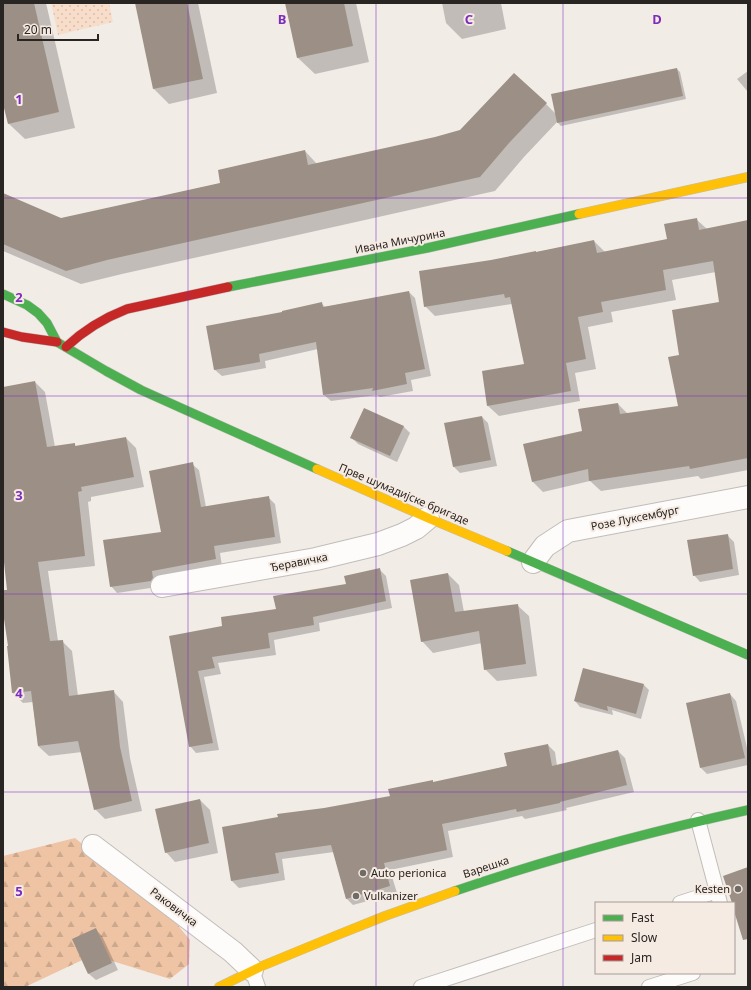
<svg xmlns="http://www.w3.org/2000/svg" width="751" height="990" viewBox="0 0 751 990" font-family="'Noto Sans',sans-serif">
<style>
.forest{fill:url(#forest-firs)}
.park{fill:url(#park-dots)}
.shadow{fill:#0003}
.building{fill:#9c9086}
.lines{fill:none;stroke-linecap:round;stroke-linejoin:round}
.lane-casing{stroke:#c1bdb9;stroke-width:16}
.street-casing{stroke:#c1bdb9;stroke-width:24}
.fast-casing{stroke:#c1bdb9;stroke-width:10}
.slow-casing{stroke:#c1bdb9;stroke-width:10}
.jam-casing{stroke:#c1bdb9;stroke-width:10}
.lane{stroke:#fdfcfb;stroke-width:14}
.street{stroke:#fdfcfb;stroke-width:22}
.fast{stroke:#4caf50;stroke-width:9}
.slow{stroke:#ffc107;stroke-width:9}
.jam{stroke:#c62828;stroke-width:9}
.grid{fill:none;stroke:#7b2cbf;stroke-width:1;stroke-opacity:0.55}
.poi-dot{fill:#6f6b67;stroke:#f6ebe3;stroke-width:1.5}
.labels{text-anchor:middle;stroke-width:4;stroke-linejoin:round;paint-order:stroke}
.street-label{font-size:11px;fill:#292522;stroke:#f6ebe3}
.poi-label{font-size:11px;fill:#292522;stroke:#f6ebe3;text-anchor:start}
.grid-label{font-size:13px;text-anchor:middle;font-weight:bold;fill:#7b2cbf;stroke:#f6ebe3;stroke-width:4;stroke-linejoin:round;paint-order:stroke}
</style>
<defs>
<pattern id="forest-firs" width="22" height="20" patternUnits="userSpaceOnUse"><rect width="22" height="20" fill="#eec4a4"/><path d="M5 1l3.5 6h-7zM16 11l3.5 6h-7z" fill="#cca88d"/></pattern>
<pattern id="park-dots" width="8" height="8" patternUnits="userSpaceOnUse"><rect width="8" height="8" fill="#f8ddca"/><path d="M2 2h.1M6 6h.1" fill="none" stroke="#d5bead" stroke-width="1.8" stroke-linecap="round"/></pattern>
</defs>
<rect width="100%" height="100%" fill="#f2ece7"/>
<path class="forest" d="M75,838L171,917L190,940L189,964L170,979L93,955L25,987H3V856Z"/>
<path class="park" d="M51,3H109L113,22L58,35Z"/>
<g class="shadow">
<path d="M3,3H46L75,128L25,139L8,123L3,100Z"/>
<path d="M136,3H198L217,93L169,104L154,89Z"/>
<path d="M286,3H356L369,62L315,74L298,58Z"/>
<path d="M442,3H501L506,29L462,39L446,23Z"/>
<path d="M677,69L680,72L686,99L561,126L558,123V121L524,157L495,191L122,274L81,284L3,251V194L61,219L222,183L305,151L317,164L435,138L546,104L556,114Z"/>
<path d="M748,71V92L737,79Z"/>
<path d="M696,219L707,229L748,221V470L701,479L698,476L601,491L590,481L543,492L533,482L525,445L583,432L618,404L628,414L679,407L681,356L720,303L716,272L672,280L676,300L611,312L613,322L588,327L596,369L575,373L580,401L499,416L488,406L483,372L525,365L512,304L435,316L425,306L491,261L594,241L605,252L668,240Z"/>
<path d="M409,292L415,298L431,376L411,380L413,391L380,397L377,395L331,401L324,395L318,349L265,361L266,368L222,376L215,370L207,327L283,313L322,304L325,307Z"/>
<path d="M35,382L45,392L55,447L74,444L77,447L126,438L136,448L144,487L91,497V501L88,502L95,566L48,571L58,641H62L72,651L78,696L113,691L123,702L130,758L142,811L105,819L95,809L82,752L49,756L38,746L33,702L23,703L13,693L9,647L3,605V591L8,590L3,545V388Z"/>
<path d="M365,409L404,427L410,433L397,462L358,444L352,438Z"/>
<path d="M482,417L488,423L497,466L460,473L454,467Z"/>
<path d="M192,464L199,470L206,507L268,497L275,504L281,543L220,553L222,566L157,587L117,593L111,586L162,533Z"/>
<path d="M727,535L734,542L739,575L700,582L694,575Z"/>
<path d="M379,569L386,576L392,608L319,623L320,631L274,640L276,655L218,663L221,674L204,677L219,750L196,753L190,746L170,637L223,627L277,610L347,585Z"/>
<path d="M448,574L459,585L464,612L517,605L529,616L537,676L497,681L485,669L482,643L433,653L422,641Z"/>
<path d="M644,685L649,690L641,719L612,710L613,715L580,707L575,701Z"/>
<path d="M730,694L736,701L748,752V765L707,774L701,768Z"/>
<path d="M548,745L555,752L557,766L618,751L625,758L634,792L566,808L567,810L525,819L522,816L448,831L453,857L390,870L397,893L353,905L346,898L334,852L282,859L285,880L239,888L232,881L223,828L391,797L434,783L508,766Z"/>
<path d="M200,800L210,810L218,853L175,862L166,852Z"/>
<path d="M96,930L102,936L118,970L96,980L89,974L73,940Z"/>
</g>
<g class="building">
<path d="M3,3H34L59,112L8,124L3,104Z"/>
<path d="M135,3H187L203,79L153,89Z"/>
<path d="M285,3H344L353,46L297,58Z"/>
<path d="M677,68L683,96L557,123L551,94Z"/>
<path d="M514,73L547,103L509,143L480,177L107,260L66,271L3,244V193L61,218L220,183L218,170L305,150L308,165L435,137L460,130Z"/>
<path d="M697,218L699,230L748,220V458L690,469L689,466L589,481L588,469L532,482L523,444L582,431L578,409L618,403L620,414L678,406L668,357L679,355L672,310L719,302L713,261L663,270L666,290L601,302L603,312L578,317L586,359L566,363L571,391L487,406L482,371L524,364L510,297L505,298L504,294L424,307L419,271L491,260L536,251V252L594,240L597,253L667,239L664,224Z"/>
<path d="M409,291L425,369L405,373L407,384L372,391L373,388L323,395L316,342L259,354L260,362L214,370L206,326L282,312V311L322,302L323,307Z"/>
<path d="M35,381L47,447L75,443V446L126,437L134,477L81,487L82,491L78,492L85,556L38,562L50,641L63,640L69,696L114,690L120,747L132,801L94,810L78,741L38,746L31,691L12,693L7,646H8L3,612V590H7L3,553V387Z"/>
<path d="M364,408L404,426L390,456L350,438Z"/>
<path d="M482,416L491,460L453,467L444,423Z"/>
<path d="M193,462L201,507L269,496L275,537L214,546L216,559L152,571L153,578L151,581L110,587L103,540L161,532L149,471Z"/>
<path d="M728,534L733,569L693,576L687,540Z"/>
<path d="M380,568L386,601L313,617L314,625L268,633L270,648L212,657L215,668L198,671L213,743L189,747L169,636L222,626L221,617L276,609L273,596L346,584L344,576Z"/>
<path d="M448,573L455,612L518,604L526,664L484,670L479,631L421,642L410,580Z"/>
<path d="M583,668L644,684L636,714L607,706L608,711L574,701Z"/>
<path d="M730,693L745,758L700,768L686,703Z"/>
<path d="M548,744L552,766L618,750L627,785L560,802V803L517,812L516,809L442,824L447,850L384,863L390,886L346,899L331,845L275,853L279,873L231,881L222,827L278,817L277,814L324,808L390,796L388,789L433,780V782L507,766L504,753Z"/>
<path d="M200,799L209,843L165,853L155,809Z"/>
<path d="M748,867V939L743,940L734,911V903H732L723,876Z"/>
<path d="M96,928L112,963L88,974L72,939Z"/>
</g>
<g class="lines">
<defs>
<g id="lane">
<path d="M698,820L720,903"/>
<path d="M680,903L717,891"/>
<path d="M252,970L258,987"/>
<path d="M421,987L596,930"/>
<path d="M649,987L693,973"/>
</g>
<g id="street">
<path d="M533,562L545,546L568,531L748,497"/>
<path d="M162,586L316,559L378,544L402,535L416,528L428,518"/>
<path d="M93,846L233,952L252,970"/>
</g>
<g id="fast">
<path d="M228,287L427,248L579,214"/>
<path d="M3,294L27,305L38,313L47,323L57,342L106,371L141,390L317,469"/>
<path d="M507,551L748,655"/>
<path d="M455,891C551,858 649,832 748,810"/>
</g>
<g id="slow">
<path d="M579,214L748,177"/>
<path d="M317,469L428,518L507,551"/>
<path d="M219,987L262,966L335,936L385,916L455,891"/>
</g>
<g id="jam">
<path d="M3,332L22,337L57,342"/>
<path d="M66,347C84,330 104,318 127,309L228,287"/>
</g>
</defs>
<use href="#lane" class="lane-casing"/>
<use href="#street" class="street-casing"/>
<use href="#fast" class="fast-casing"/>
<use href="#slow" class="slow-casing"/>
<use href="#jam" class="jam-casing"/>
<use href="#lane" class="lane"/>
<use href="#street" class="street"/>
<use href="#fast" class="fast"/>
<use href="#slow" class="slow"/>
<use href="#jam" class="jam"/>
</g>
<path class="grid" d="M188,3V987M376,3V987M563,3V987M3,198H748M3,396H748M3,594H748M3,792H748"/>
<g class="poi-dot">
<circle cx="363" cy="873" r="4"/>
<circle cx="738" cy="889" r="4"/>
<circle cx="356" cy="896" r="4"/>
</g>
<g class="labels">
<g class="street-label">
<text transform="translate(400 241) rotate(-11)" y="4">Ивана Мичурина</text>
<text transform="translate(404 494) rotate(23)" y="4">Прве шумадијске бригаде</text>
<text transform="translate(635 518) rotate(-11)" y="4">Розе Луксембург</text>
<text transform="translate(299 562) rotate(-11)" y="4">Ђеравичка</text>
<text transform="translate(486 867) rotate(-18)" y="4">Варешка</text>
<text transform="translate(174 907) rotate(37)" y="4">Раковичка</text>
</g>
<g class="poi-label">
<text x="371" y="877">Auto perionica</text>
<text x="730" y="893" text-anchor="end">Kesten</text>
<text x="364" y="900">Vulkanizer</text>
</g>
</g>
<g class="grid-label">
<text x="282" y="24">B</text>
<text x="469" y="24">C</text>
<text x="657" y="24">D</text>
<text x="19" y="104">1</text>
<text x="19" y="302">2</text>
<text x="19" y="500">3</text>
<text x="19" y="698">4</text>
<text x="19" y="896">5</text>
</g>
<rect width="751" height="990" fill="none" stroke="#292522" stroke-width="8"/>
<rect x="595" y="902" width="140" height="72" fill="#f6ebe3" stroke="#a49c96"/>
<rect x="603" y="915" width="20" height="6" fill="#4caf50" stroke="#a49c96"/>
<text x="631" y="922" font-size="12" fill="#292522">Fast</text>
<rect x="603" y="935" width="20" height="6" fill="#ffc107" stroke="#a49c96"/>
<text x="631" y="942" font-size="12" fill="#292522">Slow</text>
<rect x="603" y="955" width="20" height="6" fill="#c62828" stroke="#a49c96"/>
<text x="631" y="962" font-size="12" fill="#292522">Jam</text>
<path d="M18 34v6h80v-6" fill="none" stroke="#292522" stroke-width="2"/>
<text x="24" y="34" font-size="12" fill="#292522" stroke="#f6ebe3" stroke-width="3" paint-order="stroke">20 m</text>
</svg>
